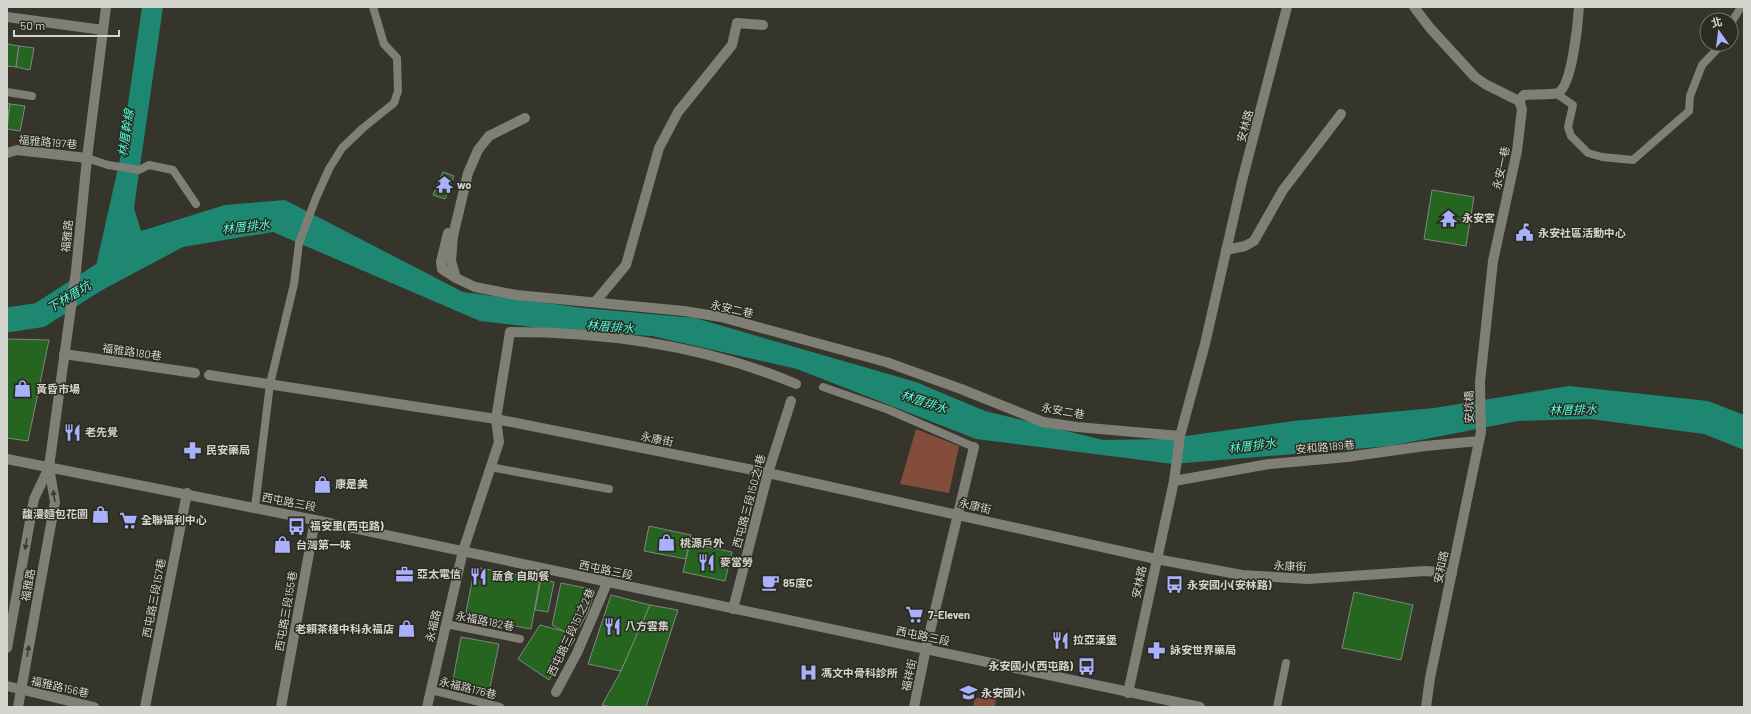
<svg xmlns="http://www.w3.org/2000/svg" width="1751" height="714" viewBox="0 0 1751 714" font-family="Barlow,'Noto Sans TC',sans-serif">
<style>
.green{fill:#844d3b}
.water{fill:#1d8772}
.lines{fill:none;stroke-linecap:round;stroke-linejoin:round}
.river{stroke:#1d8772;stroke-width:25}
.building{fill:#26651f;stroke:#80877f}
.service{stroke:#7f7f75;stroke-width:8}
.minor{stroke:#7f7f75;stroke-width:10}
.tertiary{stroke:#7f7f75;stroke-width:10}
.secondary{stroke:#7f7f75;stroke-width:10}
.oneway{fill:#3c3c33}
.labels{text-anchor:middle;stroke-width:3;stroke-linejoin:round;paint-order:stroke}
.street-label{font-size:11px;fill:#d4d4ce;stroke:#2b2b22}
.poi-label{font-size:11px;font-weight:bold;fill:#d4d4ce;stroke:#2b2b22;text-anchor:start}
.water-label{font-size:12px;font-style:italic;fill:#4bffdb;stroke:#2b2b22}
</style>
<rect width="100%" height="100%" fill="#35352b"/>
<g class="green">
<path d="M916,429L959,446L949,493L900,484Z"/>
<path d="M975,698H996L995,707H973Z"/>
</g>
<path class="water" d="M142,7H163L134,208L141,231L225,205L285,200L463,292L584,308L695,318L916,382L985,411L1103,440L1164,439L1293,421L1434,408L1569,386L1708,401L1744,415V450L1704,434L1590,419L1518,421L1390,446L1173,464L976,439L797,369L652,336L560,330L480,321L273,232L183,247L89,297L120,159Z"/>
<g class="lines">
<path class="river" d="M7,320L40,315L110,270L122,264"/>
</g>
<g class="building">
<path d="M7,44L19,46L16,67L7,66Z"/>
<path d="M19,46L34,48L30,70L16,67Z"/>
<path d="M7,103L10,104L7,125Z"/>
<path d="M10,104L25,106L20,131L7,129Z"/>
<path d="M443,172L454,176L445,199L433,195Z"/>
<path d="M1432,190L1474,197L1466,246L1424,239Z"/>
<path d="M7,339L49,340L28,441L7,438Z"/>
<path d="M649,526L691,535L686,559L644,551Z"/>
<path d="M690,543L732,552L725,581L683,572Z"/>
<path d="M475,567L540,579L531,629L465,617Z"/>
<path d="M541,579L554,582L548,612L535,610Z"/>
<path d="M561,583L595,590L588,612L574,637L552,625Z"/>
<path d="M1354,592L1413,605L1401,660L1342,648Z"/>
<path d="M611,595L650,605L621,671L588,664Z"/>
<path d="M650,605L678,610L646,707H611L602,705L621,671Z"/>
<path d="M540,625L563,631L575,639L549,680L518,659Z"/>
<path d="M461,637L499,644L489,692L452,685Z"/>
</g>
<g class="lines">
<g class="service">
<path d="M1731,23L1741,7"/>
<path d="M7,92L32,96"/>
<path d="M1557,94L1573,105L1568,127L1571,136L1588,153L1602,157L1633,160L1689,111L1690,96L1702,65L1722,44"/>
<path d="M87,158L108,165L139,170L149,165L173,170L196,204"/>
<path d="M823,387L889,410L974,447"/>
<path d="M490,467L609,489"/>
<path d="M255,507L270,384L294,284L299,243L316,198L329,169L342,148L363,128L394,103L398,91L397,58L384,44L373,7"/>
<path d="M446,624L520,639"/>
<path d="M431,690L500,707"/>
<path d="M1277,707L1286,663"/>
</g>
<g class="minor">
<path d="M7,17L103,30"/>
<path d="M1519,101L1524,95C1531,94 1553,95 1558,93C1572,86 1578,23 1579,7"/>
<path d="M525,118L489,136L478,150L468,173L453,236L451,261L456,278L475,287L516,295L684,311L721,317L886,362L961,389L1043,422L1077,427L1180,436"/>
<path d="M7,153L17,150L87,158"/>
<path d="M448,233L441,262L442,269L456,278"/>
<path d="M1226,250L1245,246L1254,241L1283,190L1341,114"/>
<path d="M595,302L626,265L659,148L678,112L732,45L737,23L763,25"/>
<path d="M64,354L195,373"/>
<path d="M209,375L496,419L768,473L1156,559L1242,575L1308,579L1425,571L1452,573"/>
<path d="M1174,481L1269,464L1347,457L1425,446L1479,441"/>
<path d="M733,609L768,473L791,401"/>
<path d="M7,686L94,707"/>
<path d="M556,692L577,653L607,583"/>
<path d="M1128,693L1174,481L1180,436L1205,344L1242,181L1287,7"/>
<path d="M145,707L187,493"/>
<path d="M281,707L315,520"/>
<path d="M427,707L463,551L499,442L496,419L510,332C607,332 706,346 796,384"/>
<path d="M914,707L926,648L974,447"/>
</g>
<g class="tertiary">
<path d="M7,459L315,520L1200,707"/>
<path d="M7,648L34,499L49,467L76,271L87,158L106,7"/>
<path d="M18,707L55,502L49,467"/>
</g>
<path class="secondary" d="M1414,7L1430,28L1475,77L1485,84L1519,101L1522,109L1517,151L1493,261L1480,382L1481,432L1430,678L1426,707"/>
</g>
<defs><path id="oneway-solid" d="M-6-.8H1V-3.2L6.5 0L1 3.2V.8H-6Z"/></defs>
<g class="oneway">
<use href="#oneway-solid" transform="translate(54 496) rotate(-99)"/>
<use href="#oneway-solid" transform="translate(26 544) rotate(100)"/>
<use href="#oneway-solid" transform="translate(28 651) rotate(-80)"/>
</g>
<defs>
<symbol id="temple-bare" viewBox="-9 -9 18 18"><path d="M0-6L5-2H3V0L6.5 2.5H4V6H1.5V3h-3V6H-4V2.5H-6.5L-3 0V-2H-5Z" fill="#a9b0fc" stroke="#2b2b22" stroke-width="2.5" paint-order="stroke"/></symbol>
<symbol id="civic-bare" viewBox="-9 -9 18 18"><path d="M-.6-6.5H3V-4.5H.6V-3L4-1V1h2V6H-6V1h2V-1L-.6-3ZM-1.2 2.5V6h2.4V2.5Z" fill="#a9b0fc" stroke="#2b2b22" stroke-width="2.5" paint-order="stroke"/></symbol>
<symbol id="shop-bare" viewBox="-9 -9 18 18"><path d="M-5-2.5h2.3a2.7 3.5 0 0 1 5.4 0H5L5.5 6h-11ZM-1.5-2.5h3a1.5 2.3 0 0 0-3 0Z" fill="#a9b0fc" stroke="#2b2b22" stroke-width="2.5" paint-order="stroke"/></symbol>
<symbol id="restaurant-bare" viewBox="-9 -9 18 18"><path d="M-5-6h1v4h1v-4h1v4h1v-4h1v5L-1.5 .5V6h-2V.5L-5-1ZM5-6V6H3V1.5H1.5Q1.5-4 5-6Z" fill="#a9b0fc" stroke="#2b2b22" stroke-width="2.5" paint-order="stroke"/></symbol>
<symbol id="pharmacy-bare" viewBox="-9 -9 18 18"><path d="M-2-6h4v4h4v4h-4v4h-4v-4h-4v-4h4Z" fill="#a9b0fc" stroke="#2b2b22" stroke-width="2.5" paint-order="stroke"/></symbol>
<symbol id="supermarket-bare" viewBox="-9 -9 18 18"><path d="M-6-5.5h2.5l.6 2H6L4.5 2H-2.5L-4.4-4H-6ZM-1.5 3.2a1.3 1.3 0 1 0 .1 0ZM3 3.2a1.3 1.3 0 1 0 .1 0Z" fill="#a9b0fc" stroke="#2b2b22" stroke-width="2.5" paint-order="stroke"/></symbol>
<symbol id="bus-bare" viewBox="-9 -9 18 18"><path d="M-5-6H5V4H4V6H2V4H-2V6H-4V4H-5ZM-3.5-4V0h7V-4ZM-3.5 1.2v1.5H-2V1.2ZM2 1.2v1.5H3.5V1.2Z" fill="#a9b0fc" stroke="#2b2b22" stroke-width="2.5" paint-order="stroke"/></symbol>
<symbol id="office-bare" viewBox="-9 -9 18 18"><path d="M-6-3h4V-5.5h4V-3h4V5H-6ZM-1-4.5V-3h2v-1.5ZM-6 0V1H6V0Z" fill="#a9b0fc" stroke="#2b2b22" stroke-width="2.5" paint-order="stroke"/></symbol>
<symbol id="cafe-bare" viewBox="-9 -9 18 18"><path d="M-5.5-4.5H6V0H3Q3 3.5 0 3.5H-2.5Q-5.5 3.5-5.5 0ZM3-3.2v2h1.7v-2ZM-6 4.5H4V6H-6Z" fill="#a9b0fc" stroke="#2b2b22" stroke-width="2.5" paint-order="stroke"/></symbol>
<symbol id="hospital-bare" viewBox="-9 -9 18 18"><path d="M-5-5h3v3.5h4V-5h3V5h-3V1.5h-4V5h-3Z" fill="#a9b0fc" stroke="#2b2b22" stroke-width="2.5" paint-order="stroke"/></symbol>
<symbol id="school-bare" viewBox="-9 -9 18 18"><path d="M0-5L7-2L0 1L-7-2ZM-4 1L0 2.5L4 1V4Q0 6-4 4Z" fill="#a9b0fc" stroke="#2b2b22" stroke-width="2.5" paint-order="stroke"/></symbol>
</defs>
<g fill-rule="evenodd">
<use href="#temple-bare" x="432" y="172" width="25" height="25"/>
<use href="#temple-bare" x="1436" y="206" width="25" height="25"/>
<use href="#civic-bare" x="1512" y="220" width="25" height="25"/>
<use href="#shop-bare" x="10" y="376" width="25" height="25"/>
<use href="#restaurant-bare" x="60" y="420" width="25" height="25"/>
<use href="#pharmacy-bare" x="180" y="438" width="25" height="25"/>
<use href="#shop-bare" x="310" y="472" width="25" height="25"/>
<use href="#shop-bare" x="88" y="502" width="25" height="25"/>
<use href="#supermarket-bare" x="116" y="508" width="25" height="25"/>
<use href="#bus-bare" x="284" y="514" width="25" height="25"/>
<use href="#shop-bare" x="654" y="530" width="25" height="25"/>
<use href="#shop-bare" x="270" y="532" width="25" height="25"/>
<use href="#restaurant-bare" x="694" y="550" width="25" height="25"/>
<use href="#office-bare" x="392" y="562" width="25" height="25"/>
<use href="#restaurant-bare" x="466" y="564" width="25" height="25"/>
<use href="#cafe-bare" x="758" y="570" width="25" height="25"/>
<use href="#bus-bare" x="1162" y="572" width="25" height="25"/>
<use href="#supermarket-bare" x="902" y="602" width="25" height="25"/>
<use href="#restaurant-bare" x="600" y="614" width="25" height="25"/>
<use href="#shop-bare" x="394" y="616" width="25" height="25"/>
<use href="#restaurant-bare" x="1048" y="628" width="25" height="25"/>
<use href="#pharmacy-bare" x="1144" y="638" width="25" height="25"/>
<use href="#bus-bare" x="1074" y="654" width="25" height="25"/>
<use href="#hospital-bare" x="796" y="660" width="25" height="25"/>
<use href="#school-bare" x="956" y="680" width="25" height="25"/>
</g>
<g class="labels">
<g class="street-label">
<text transform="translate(1245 126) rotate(-75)" y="4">安林路</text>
<text transform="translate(48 142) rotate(5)" y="4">福雅路197巷</text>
<text transform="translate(1501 168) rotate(-78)" y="4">永安一巷</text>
<text transform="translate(67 236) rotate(-84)" y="4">福雅路</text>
<text transform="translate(732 309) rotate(13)" y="4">永安二巷</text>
<text transform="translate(132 352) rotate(8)" y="4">福雅路180巷</text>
<text transform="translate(1469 407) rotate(-91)" y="4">安坑橋</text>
<text transform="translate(1063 411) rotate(10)" y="4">永安二巷</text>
<text transform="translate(657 439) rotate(11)" y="4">永康街</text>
<text transform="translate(1325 447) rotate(-5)" y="4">安和路189巷</text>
<text transform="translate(749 501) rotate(-75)" y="4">西屯路三段150之1巷</text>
<text transform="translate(289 502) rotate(11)" y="4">西屯路三段</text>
<text transform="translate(975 506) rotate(13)" y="4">永康街</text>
<text transform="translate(1290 566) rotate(3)" y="4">永康街</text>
<text transform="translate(1441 567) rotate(-78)" y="4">安和路</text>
<text transform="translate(606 570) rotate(12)" y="4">西屯路三段</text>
<text transform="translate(1139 582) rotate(-78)" y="4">安林路</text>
<text transform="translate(28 585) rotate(-80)" y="4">福雅路</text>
<text transform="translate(154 598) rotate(-79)" y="4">西屯路三段157巷</text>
<text transform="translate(286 611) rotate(-80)" y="4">西屯路三段155巷</text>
<text transform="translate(485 621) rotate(11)" y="4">永福路182巷</text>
<text transform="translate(433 626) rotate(-77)" y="4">永福路</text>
<text transform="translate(571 632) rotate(-65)" y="4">西屯路三段151之2巷</text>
<text transform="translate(923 636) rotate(12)" y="4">西屯路三段</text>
<text transform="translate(909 675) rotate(-78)" y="4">福祥街</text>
<text transform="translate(60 687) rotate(13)" y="4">福雅路156巷</text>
<text transform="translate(468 688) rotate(14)" y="4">永福路176巷</text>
</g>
<g class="poi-label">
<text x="457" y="189">wo</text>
<text x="1462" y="222">永安宮</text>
<text x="1538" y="237">永安社區活動中心</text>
<text x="36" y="393">黃昏市場</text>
<text x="85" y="436">老先覺</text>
<text x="206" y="454">民安藥局</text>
<text x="335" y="488">康是美</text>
<text x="88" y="518" text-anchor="end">馥漫麵包花園</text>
<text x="141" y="524">全聯福利中心</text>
<text x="310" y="530">福安里(西屯路)</text>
<text x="680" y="547">桃源戶外</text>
<text x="296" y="549">台灣第一味</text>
<text x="720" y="566">麥當勞</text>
<text x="417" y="578">亞太電信</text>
<text x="492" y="580">蔬食 自助餐</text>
<text x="783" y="587">85度C</text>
<text x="1187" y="589">永安國小(安林路)</text>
<text x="928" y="619">7-Eleven</text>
<text x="625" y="630">八方雲集</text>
<text x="394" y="633" text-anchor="end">老賴茶棧中科永福店</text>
<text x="1073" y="644">拉亞漢堡</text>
<text x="1170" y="654">詠安世界藥局</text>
<text x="1073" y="670" text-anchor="end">永安國小(西屯路)</text>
<text x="821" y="677">馮文中骨科診所</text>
<text x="981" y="697">永安國小</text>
</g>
<g class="water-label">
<text transform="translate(126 133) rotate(-82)" y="4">林厝幹線</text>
<text transform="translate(246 227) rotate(-6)" y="4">林厝排水</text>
<text transform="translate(69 297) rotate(-31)" y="4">下林厝坑</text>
<text transform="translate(610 327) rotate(5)" y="4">林厝排水</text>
<text transform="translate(924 402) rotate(19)" y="4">林厝排水</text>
<text transform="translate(1573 410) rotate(-1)" y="4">林厝排水</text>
<text transform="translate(1252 446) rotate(-7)" y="4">林厝排水</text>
</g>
</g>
<rect width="1751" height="714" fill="none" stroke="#d4d4ce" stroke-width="16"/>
<g transform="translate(1719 32) rotate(346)"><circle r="19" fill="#2b2b22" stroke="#6f6f67"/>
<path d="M0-3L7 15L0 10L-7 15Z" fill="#a9b0fc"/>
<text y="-6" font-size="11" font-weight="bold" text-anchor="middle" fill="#d4d4ce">北</text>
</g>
<path d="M14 30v6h105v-6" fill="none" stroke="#d4d4ce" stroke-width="2"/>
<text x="20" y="30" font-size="12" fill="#d4d4ce" stroke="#2b2b22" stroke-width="3" paint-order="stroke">50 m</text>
</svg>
